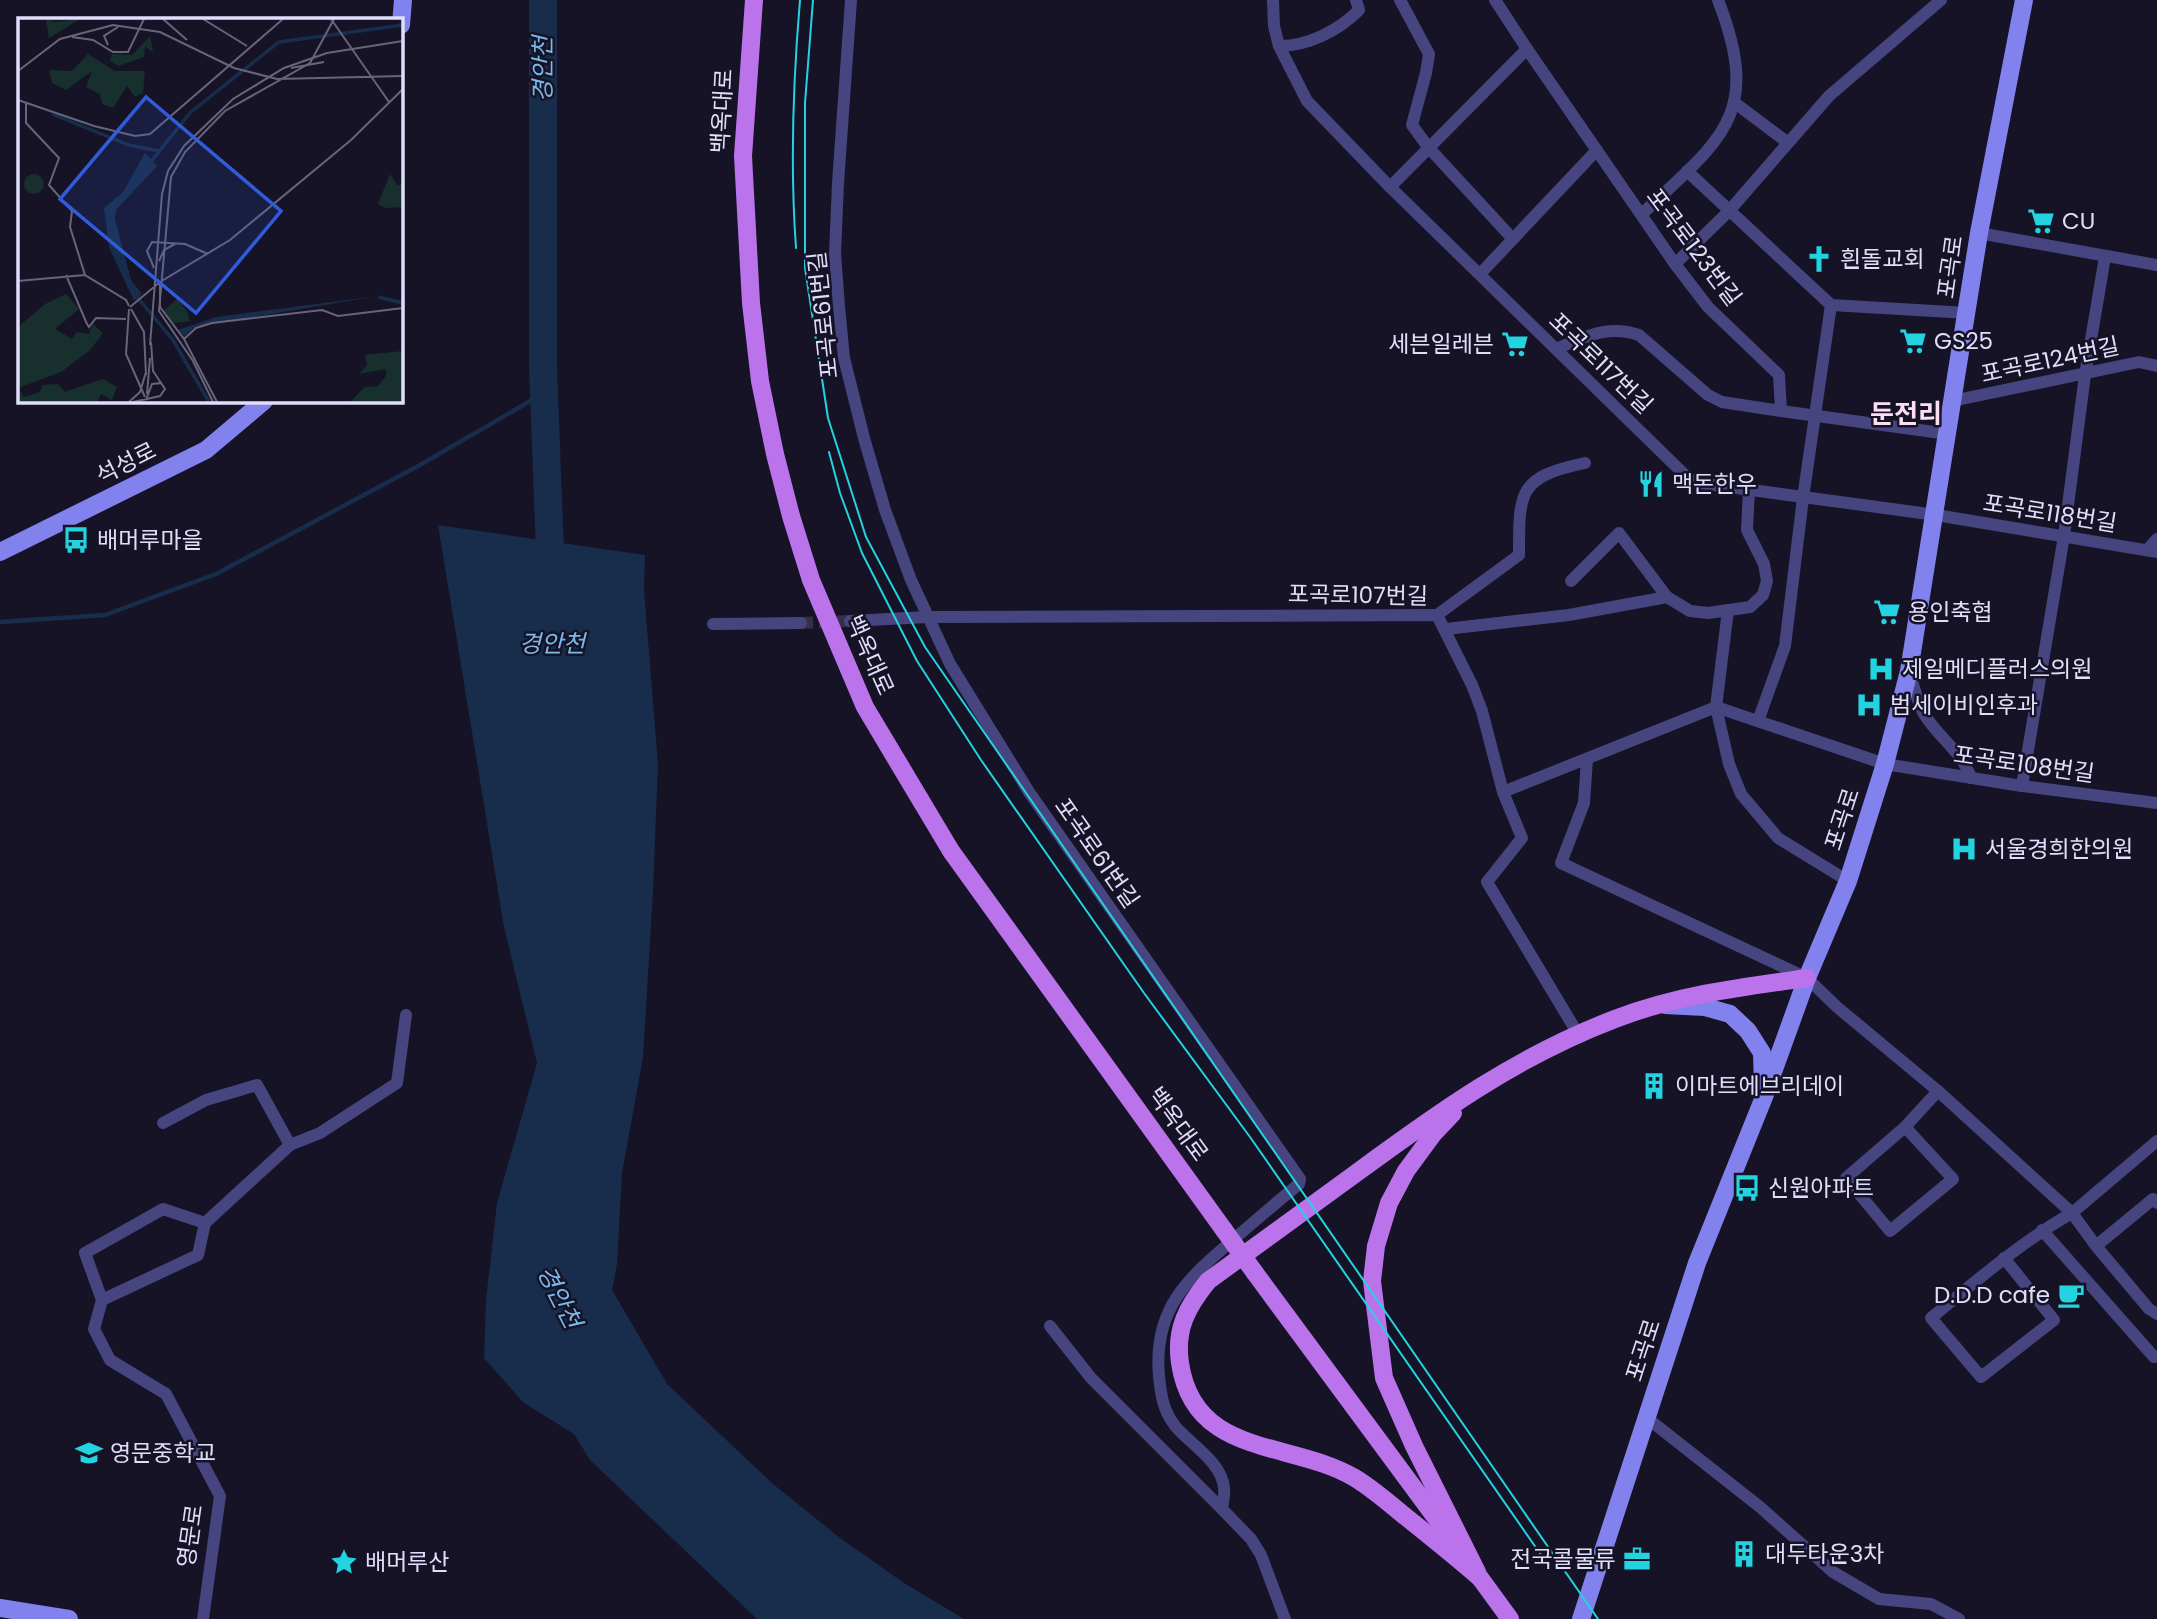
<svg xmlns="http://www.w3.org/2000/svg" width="2157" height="1619" viewBox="0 0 2157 1619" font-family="Poppins,'Noto Sans KR',sans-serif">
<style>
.water{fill:#182d4b}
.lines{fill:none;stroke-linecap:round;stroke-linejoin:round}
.stream{stroke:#182d4b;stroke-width:4.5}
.river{stroke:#182d4b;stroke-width:28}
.street-tunnel{stroke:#343146;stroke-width:12;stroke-dasharray:12 6;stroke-linecap:butt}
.street{stroke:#46457f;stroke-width:12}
.secondary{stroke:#8182ee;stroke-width:18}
.primary{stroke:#bb73ec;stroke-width:18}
.tram{stroke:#23d3e0;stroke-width:2}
.primary-bridge{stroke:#bb73ec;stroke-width:18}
.labels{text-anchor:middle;stroke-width:5;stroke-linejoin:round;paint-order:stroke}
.street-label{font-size:23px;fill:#e0defa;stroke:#161326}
.poi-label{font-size:23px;fill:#e0defa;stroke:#161326;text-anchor:start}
.water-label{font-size:24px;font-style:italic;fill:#79baec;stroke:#161326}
.quarter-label{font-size:26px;font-weight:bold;fill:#fbdff1;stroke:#161326}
.inset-river{fill:none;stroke:#182d4b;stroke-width:3.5}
.inset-road{fill:none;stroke:#67647b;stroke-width:2}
.view{fill:#305cdb;fill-opacity:0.15;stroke:#305cdb;stroke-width:3.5}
.inset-edge{fill:none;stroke:#e0defa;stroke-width:3.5}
</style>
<rect width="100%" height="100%" fill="#161326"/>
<path class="water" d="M438,525L645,555L644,591L658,763L653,891L643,1057L622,1173L617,1264L612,1290L667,1384L773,1484L840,1538L904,1583L964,1619H757L590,1460L574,1434L524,1403L484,1358L486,1300L497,1203L537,1063L504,927Z"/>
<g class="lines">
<path class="stream" d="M0,622L105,615L216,574L420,465L544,393"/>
<path class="river" d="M543,0V367L551,579"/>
<path class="street-tunnel" d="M801,623L850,621"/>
<g class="street">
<path d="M851,0L838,183L835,254L839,306L844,358L864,438L885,510L911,580L950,664L1029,792L1300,1179L1299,1184C1277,1202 1256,1220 1234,1239C1187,1279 1153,1309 1159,1376C1161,1396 1163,1410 1175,1426C1190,1444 1222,1462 1224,1488C1225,1494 1223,1502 1222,1509L1251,1539L1261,1555L1285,1619"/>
<path d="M1273,0L1274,26L1279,46L1307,101L1390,187L1689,479L1700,483L1936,515L2157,552"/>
<path d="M1400,0L1429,54L1426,73L1412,125L1428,147L1512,238"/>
<path d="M1495,0L1527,49L1675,264L1708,307L1779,375L1781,411L1948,434"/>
<path d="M1279,46C1308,46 1338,31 1359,10L1356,0"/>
<path d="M1735,103L1787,142"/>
<path d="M1687,171L1831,305L1968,313"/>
<path d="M1390,187L1527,49"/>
<path d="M1642,214C1721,139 1763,116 1718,0"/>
<path d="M1979,233L2157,265"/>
<path d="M1675,264L1729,211L1829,96L1941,0"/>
<path d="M1480,274L1597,150"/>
<path d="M1556,349C1586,337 1607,324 1639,335L1708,395L1722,402L1781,411"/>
<path d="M1952,401L2139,362L2157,366"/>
<path d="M2147,550L2157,539"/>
<path d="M1571,581L1619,533L1667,597L1690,611L1708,613L1750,607L1763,595L1767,581L1764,564L1747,530L1749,490"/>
<path d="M1728,610L1716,707L1729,764L1741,794L1778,838L1848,881"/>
<path d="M1437,615L1519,555C1519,492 1518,477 1585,463"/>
<path d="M850,621L927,617L1437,615L1472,685L1482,711L1503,792L1716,707L1885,764L2022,786L2157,803"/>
<path d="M713,624L801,623"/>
<path d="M1446,629L1569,615L1667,597"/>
<path d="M1909,672C1914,685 1917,702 1924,714C1938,737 1963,753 1971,778"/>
<path d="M1758,721L1785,646L1803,498L1831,305"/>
<path d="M1587,759L1584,803L1561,863L1807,978L1837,1007L1938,1091L2072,1213L2157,1141"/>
<path d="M2022,786L2064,536L2085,375L2105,257"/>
<path d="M1503,792L1522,838L1487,882L1578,1034"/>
<path d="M163,1123L206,1100L257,1085L290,1145"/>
<path d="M1905,1127L1953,1179L1890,1231L1846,1178L1905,1127L1938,1091"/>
<path d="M205,1223L290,1145L320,1133L397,1083L406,1015"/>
<path d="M2042,1230L2154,1357L2157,1356"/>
<path d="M2096,1246L2153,1199L2157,1203"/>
<path d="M2004,1258L2054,1320L1981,1377L1931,1318C1976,1281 2021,1242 2072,1213L2096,1246L2149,1309L2157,1314"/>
<path d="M102,1300L198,1255L205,1223L163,1209L85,1253L102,1300L94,1329L110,1360L166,1394L220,1496L203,1619"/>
<path d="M1050,1326L1091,1378L1222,1509"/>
<path d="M1647,1418L1760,1507L1833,1572L1879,1599L1931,1604L1959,1619"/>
</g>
<g class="secondary">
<path d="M401,25L403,0"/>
<path d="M0,552L206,450L264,401"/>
<path d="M1665,1005L1705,1007L1730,1014L1748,1031L1762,1053L1763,1086"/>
<path d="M0,1608L69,1619"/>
<path d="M1581,1619L1697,1263L1764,1097L1807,978L1848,881L1885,764L1909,671L1979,233L2024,0"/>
</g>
<g class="primary">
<path d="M754,0L743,156L751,303L760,381L775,454L791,516L811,580L865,707L951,851L1224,1230"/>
<path d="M1453,1113L1434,1133L1406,1171L1389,1203L1376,1246L1372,1281L1384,1378L1414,1446L1477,1572"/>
<path d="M1255,1273L1450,1537"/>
<path d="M1475,1571L1510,1619"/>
<path d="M1480,1578C1456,1557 1431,1537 1406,1517C1390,1504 1373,1489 1355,1478C1291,1440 1194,1458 1180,1363C1175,1329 1187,1307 1208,1281C1257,1245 1306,1210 1355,1174C1438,1113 1517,1056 1615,1019C1677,995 1742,987 1807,978"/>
</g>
<g class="tram">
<path d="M813,0L805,103V268L828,418L866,537L925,647L1598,1619"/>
<path d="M796,248C790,166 793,82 800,0"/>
<path d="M829,452L840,493L862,553L917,661L981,760L1144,993L1250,1137L1546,1562"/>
</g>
<path class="primary-bridge" d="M1224,1230L1255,1273"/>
</g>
<defs>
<symbol id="supermarket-bare" viewBox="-9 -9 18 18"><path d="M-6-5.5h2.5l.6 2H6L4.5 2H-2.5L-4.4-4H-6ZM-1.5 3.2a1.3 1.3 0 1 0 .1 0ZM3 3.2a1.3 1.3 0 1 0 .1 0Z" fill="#23d3e0" stroke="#161326" stroke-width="2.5" paint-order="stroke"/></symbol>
<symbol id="church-bare" viewBox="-9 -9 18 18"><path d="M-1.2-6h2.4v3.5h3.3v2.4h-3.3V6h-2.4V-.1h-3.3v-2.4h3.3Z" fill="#23d3e0" stroke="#161326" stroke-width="2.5" paint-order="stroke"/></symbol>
<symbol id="restaurant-bare" viewBox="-9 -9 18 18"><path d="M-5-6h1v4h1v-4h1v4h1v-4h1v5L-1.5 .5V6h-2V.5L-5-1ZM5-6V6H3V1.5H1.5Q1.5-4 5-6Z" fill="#23d3e0" stroke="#161326" stroke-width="2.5" paint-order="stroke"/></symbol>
<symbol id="bus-bare" viewBox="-9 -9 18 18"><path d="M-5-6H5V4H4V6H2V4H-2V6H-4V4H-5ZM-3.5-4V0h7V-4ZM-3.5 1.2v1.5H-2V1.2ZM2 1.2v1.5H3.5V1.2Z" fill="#23d3e0" stroke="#161326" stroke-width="2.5" paint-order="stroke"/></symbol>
<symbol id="hospital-bare" viewBox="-9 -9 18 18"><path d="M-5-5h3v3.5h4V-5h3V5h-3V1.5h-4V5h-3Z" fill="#23d3e0" stroke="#161326" stroke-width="2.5" paint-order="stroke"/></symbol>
<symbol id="building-bare" viewBox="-9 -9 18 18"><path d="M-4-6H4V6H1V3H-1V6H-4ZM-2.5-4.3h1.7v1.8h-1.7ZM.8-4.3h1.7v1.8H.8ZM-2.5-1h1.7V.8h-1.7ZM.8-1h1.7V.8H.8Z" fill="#23d3e0" stroke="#161326" stroke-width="2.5" paint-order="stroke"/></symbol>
<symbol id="cafe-bare" viewBox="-9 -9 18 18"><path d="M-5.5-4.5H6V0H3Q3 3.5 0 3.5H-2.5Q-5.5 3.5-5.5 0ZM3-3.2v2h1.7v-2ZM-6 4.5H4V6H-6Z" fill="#23d3e0" stroke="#161326" stroke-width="2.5" paint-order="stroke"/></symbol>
<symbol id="school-bare" viewBox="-9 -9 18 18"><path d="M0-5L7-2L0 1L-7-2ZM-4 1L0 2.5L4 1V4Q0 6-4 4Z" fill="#23d3e0" stroke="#161326" stroke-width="2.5" paint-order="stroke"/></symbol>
<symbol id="office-bare" viewBox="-9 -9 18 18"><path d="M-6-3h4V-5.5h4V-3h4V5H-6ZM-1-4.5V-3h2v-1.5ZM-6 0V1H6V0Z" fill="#23d3e0" stroke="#161326" stroke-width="2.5" paint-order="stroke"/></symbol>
<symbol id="sight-bare" viewBox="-9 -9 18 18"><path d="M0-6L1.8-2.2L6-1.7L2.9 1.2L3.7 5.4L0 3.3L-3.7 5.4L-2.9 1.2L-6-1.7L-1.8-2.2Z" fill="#23d3e0" stroke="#161326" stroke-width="2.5" paint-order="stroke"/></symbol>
</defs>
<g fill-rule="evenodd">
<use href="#supermarket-bare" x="2022" y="202" width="38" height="38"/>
<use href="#church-bare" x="1800" y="240" width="38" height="38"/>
<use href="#supermarket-bare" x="1894" y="322" width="38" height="38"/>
<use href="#supermarket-bare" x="1496" y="325" width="38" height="38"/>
<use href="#restaurant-bare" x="1632" y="465" width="38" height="38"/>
<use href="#bus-bare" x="57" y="521" width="38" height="38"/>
<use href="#supermarket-bare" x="1868" y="593" width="38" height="38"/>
<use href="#hospital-bare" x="1862" y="650" width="38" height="38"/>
<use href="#hospital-bare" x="1850" y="686" width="38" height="38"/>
<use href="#hospital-bare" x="1945" y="830" width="38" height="38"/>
<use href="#building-bare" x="1635" y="1067" width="38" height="38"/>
<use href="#bus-bare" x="1728" y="1169" width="38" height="38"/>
<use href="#cafe-bare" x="2052" y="1276" width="38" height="38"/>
<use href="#school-bare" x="70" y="1434" width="38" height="38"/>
<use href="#building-bare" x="1725" y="1535" width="38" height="38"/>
<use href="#office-bare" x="1618" y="1540" width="38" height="38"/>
<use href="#sight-bare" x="325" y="1543" width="38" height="38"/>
</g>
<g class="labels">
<g class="street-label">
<text transform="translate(722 111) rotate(-87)" y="8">백옥대로</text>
<text transform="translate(1694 247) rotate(53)" y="8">포곡로123번길</text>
<text transform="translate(1950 267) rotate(-82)" y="8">포곡로</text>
<text transform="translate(823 315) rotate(-96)" y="8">포곡로61번길</text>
<text transform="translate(2050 360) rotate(-12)" y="8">포곡로124번길</text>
<text transform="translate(1601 363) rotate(44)" y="8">포곡로117번길</text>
<text transform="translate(126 463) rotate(-27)" y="8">석성로</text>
<text transform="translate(2050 513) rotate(9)" y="8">포곡로118번길</text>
<text transform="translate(1358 595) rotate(1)" y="8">포곡로107번길</text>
<text transform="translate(870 655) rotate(66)" y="8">백옥대로</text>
<text transform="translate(2024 764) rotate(8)" y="8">포곡로108번길</text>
<text transform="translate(1842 819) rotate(-72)" y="8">포곡로</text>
<text transform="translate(1097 853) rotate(55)" y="8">포곡로61번길</text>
<text transform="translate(1178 1124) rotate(54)" y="8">백옥대로</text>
<text transform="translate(1643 1350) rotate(-72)" y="8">포곡로</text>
<text transform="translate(190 1536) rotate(-82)" y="8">영문로</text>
</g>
<g class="poi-label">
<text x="2062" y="229">CU</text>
<text x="1840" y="267">흰돌교회</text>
<text x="1934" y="349">GS25</text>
<text x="1494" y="352" text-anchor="end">세븐일레븐</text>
<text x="1672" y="492">맥돈한우</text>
<text x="97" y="548">배머루마을</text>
<text x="1908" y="620">용인축협</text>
<text x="1902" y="677">제일메디플러스의원</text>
<text x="1890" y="713">범세이비인후과</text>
<text x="1985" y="857">서울경희한의원</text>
<text x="1675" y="1094">이마트에브리데이</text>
<text x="1768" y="1196">신원아파트</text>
<text x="2050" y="1303" text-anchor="end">D.D.D cafe</text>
<text x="110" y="1461">영문중학교</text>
<text x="1765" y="1562">대두타운3차</text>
<text x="1616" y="1567" text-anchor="end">전국콜물류</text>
<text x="365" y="1570">배머루산</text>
</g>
<g class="water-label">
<text transform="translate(543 69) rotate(-90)" y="8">경안천</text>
<text x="552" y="652">경안천</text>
<text transform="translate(559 1297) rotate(63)" y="8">경안천</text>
</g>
<g class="quarter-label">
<text x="1906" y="423">둔전리</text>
</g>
</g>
<g transform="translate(18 18)">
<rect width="385" height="385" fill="#161326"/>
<path d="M28,1L38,4L62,1L31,20ZM132,18L135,34L127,29L126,39L100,48L92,43L94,36L114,37ZM70,36L97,53H127L125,75L117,79L109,68L95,90L84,86L82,76L68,69L74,53L48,72L34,65L31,52L54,53ZM372,156L380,168L385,164V189L367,190L360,186ZM6 166a10 10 0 1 1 20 0a10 10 0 1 1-20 0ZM48,276L61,291L37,311L54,321L59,314L71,316L75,306L85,315L72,332L43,354L0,370L6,379L22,374L24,367L40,366L47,374L85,361L99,369L94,382L83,376L79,384H0V309L27,286ZM159,281L169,293L172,303L156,305L145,293ZM385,333V384H332L347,369L360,368L368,358V351L341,356L349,347L347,337Z" fill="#17302e"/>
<path d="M127,135L139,148L98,192L97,201L113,262L124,276L116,283L91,229L86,190L105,174ZM360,278L177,309L166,318L160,312L198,299Z" fill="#182d4b"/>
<path class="inset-river" d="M34,96L111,127L141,133M130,147L173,94L261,24L385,7M119,279L155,322L191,384M360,279L385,285"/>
<path class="inset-road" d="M145,1L169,22M185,1L229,28M313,1L371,84M54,19L75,22L95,34H110L126,1M90,27L86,18L100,9M273,50L306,44M0,53L42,21L95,7L142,14L216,50L259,61L385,58M0,82L76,108L117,118L132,116L265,1M8,84V105L41,140L31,167L54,193L52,209L67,257L108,282L111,288M141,243L146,232L157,226M136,250L129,233L134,224L167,226L190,236M48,257L69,306M0,263L67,257M142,264V289L166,321L199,384M112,289L142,264L212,222L333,122L385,71M111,291L108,336L127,379M113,291L126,314L128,357M69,306L71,309L78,300L108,301M166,321L178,310L194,305L304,292L320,298L385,290M132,327L144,176L150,153L166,128L215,81L266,50L309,35L385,23M129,376L132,340M128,382L134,366L144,365M111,384L122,374L128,354M115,384L142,378L147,371L135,353L133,324M195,384L175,343L141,293L153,159L167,134L207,93L292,45L316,1"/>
<path class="view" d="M128,79L263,193L178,295L42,181Z"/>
<rect width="385" height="385" class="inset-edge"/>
</g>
</svg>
